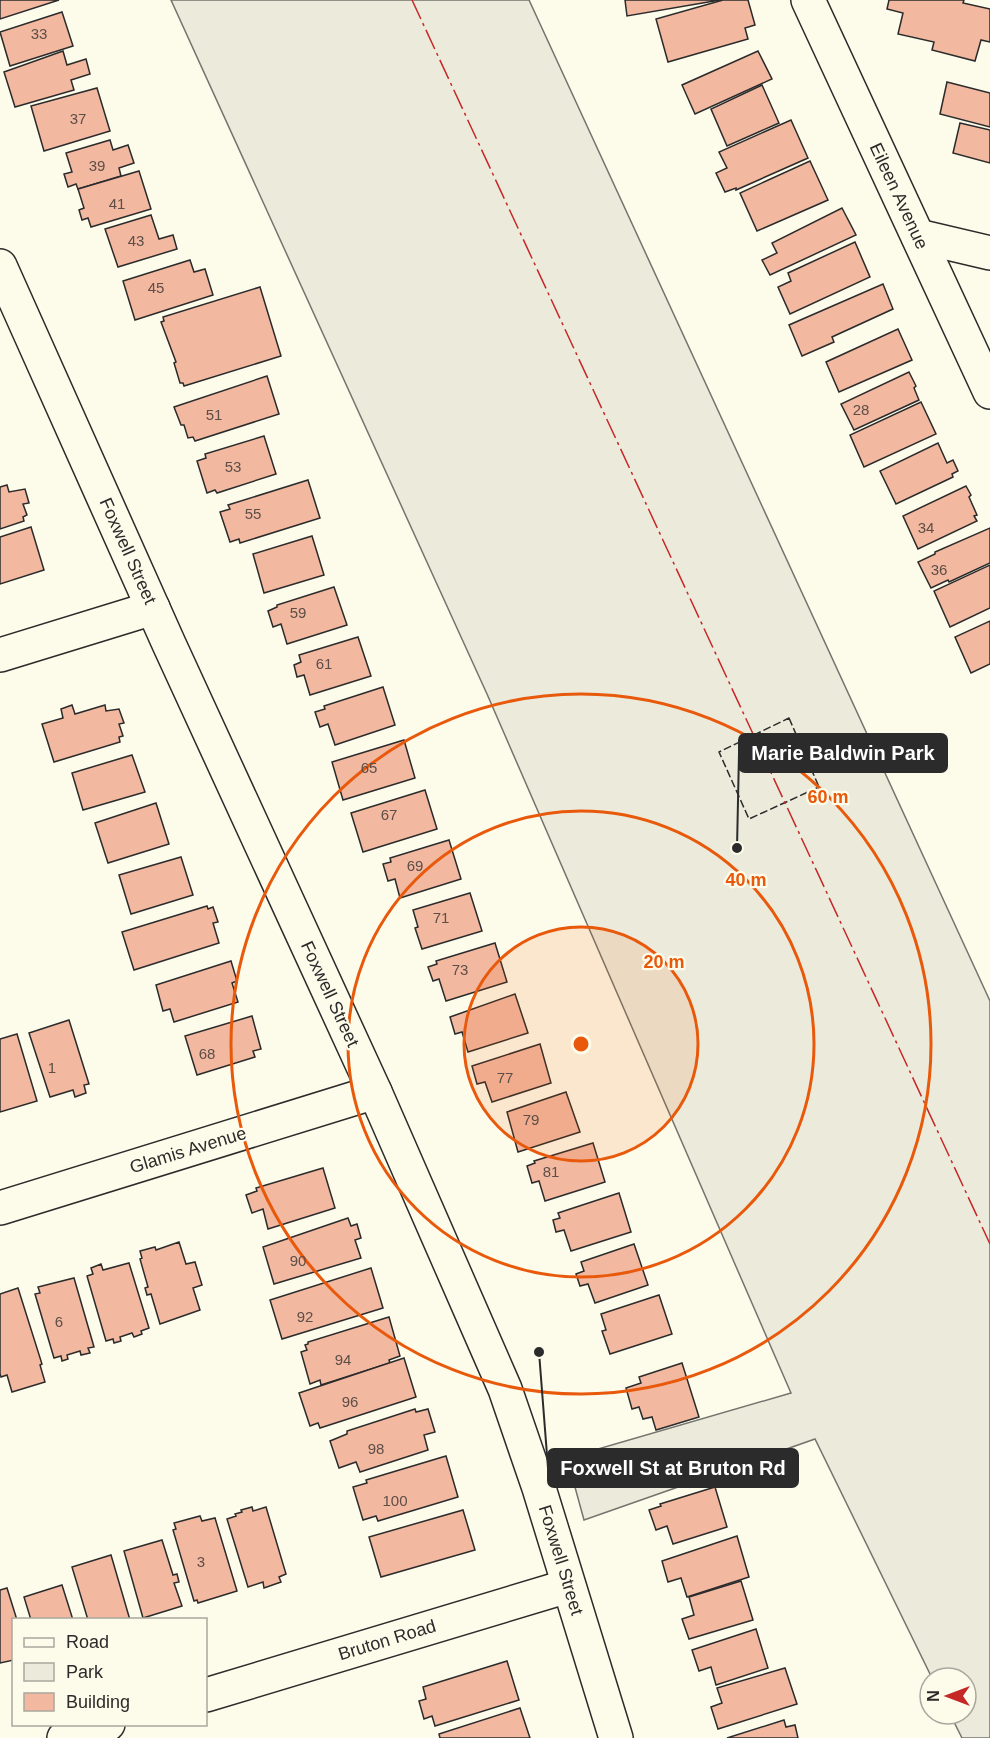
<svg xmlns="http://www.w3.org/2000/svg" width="990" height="1738" viewBox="0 0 990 1738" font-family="Helvetica,sans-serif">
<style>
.park{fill:#ecebdb;stroke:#74746e;stroke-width:1.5}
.building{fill:#f2b8a0;stroke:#2b2b2b;stroke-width:1.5}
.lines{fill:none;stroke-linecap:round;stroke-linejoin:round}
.street-casing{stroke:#2b2b2b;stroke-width:36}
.street{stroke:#fdfbea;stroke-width:33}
.fence{stroke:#2b2b2b;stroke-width:1.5;stroke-dasharray:8 3;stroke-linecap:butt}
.power{stroke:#c62828;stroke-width:1.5;stroke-dasharray:21 4.5 3 4.5;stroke-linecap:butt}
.ring{fill:none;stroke:#e8590c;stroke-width:3}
.labels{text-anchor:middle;stroke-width:4.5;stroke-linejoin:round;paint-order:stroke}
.number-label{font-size:15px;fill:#5d4e48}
.street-label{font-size:18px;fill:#2b2b2b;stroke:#fdfbea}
.centre{fill:#e8590c;stroke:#fdfbea;stroke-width:3}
.ring-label{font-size:18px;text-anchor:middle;font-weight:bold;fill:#e8590c;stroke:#fdfbea;stroke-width:4.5;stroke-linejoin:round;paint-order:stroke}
.leader{fill:none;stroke:#2b2b2b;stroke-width:2}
.callout-dot{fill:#2b2b2b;stroke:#fdfbea;stroke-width:2}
.callout{fill:#2b2b2b;stroke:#2b2b2b;stroke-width:2}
.callout-label{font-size:20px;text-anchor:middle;font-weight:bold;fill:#fff}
</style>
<rect width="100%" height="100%" fill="#fdfbea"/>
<path class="park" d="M171,0H529L990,1001V1738H962L950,1714H966V1678H932L815,1439L584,1520L567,1458L791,1393L487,694Z"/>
<g class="building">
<path d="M0,0H59L0,19Z"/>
<path d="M625,0H720L627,16Z"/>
<path d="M723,0H748L755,25L745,28L748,39L668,62L656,19Z"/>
<path d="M889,0H964L963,3L990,9V42L981,40L975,61L932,50L934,42L898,34L903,13L887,9Z"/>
<path d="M62,12L73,46L10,66L0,32Z"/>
<path d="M63,51L67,65L86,59L90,74L71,80L74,90L15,107L4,72Z"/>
<path d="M758,51L772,79L695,114L682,85Z"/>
<path d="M947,82L990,93V127L940,114Z"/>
<path d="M762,85L779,123L727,146L711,109Z"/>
<path d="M97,88L110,131L44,151L31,106Z"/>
<path d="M791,120L808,158L736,190V188L725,192L716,173L727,168L719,152Z"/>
<path d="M960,123L990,130V163L953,153Z"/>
<path d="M110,140L113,150L128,145L134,163L119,168L121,176L78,189L76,184L68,187L64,174L72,172L66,153Z"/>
<path d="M810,161L828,200L757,231L740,193Z"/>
<path d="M139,171L151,209L91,227L88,218L82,220L79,210L84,208L78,189Z"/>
<path d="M842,208L856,235L770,275L762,260L777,253L772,243Z"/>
<path d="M151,215L159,239L173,235L177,249L118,267L105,229Z"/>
<path d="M855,242L870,277L790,314L778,287L791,281L788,273Z"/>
<path d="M190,260L194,272L205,269L213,295L135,320L123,281Z"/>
<path d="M883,284L893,309L832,337L834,342L802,356L789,325Z"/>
<path d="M260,287L281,356L184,386L183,383H180L174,363L176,362L161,322L164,321L163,317Z"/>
<path d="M898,329L912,360L839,392L826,362Z"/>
<path d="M909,372L916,386L914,388L919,400L854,430L841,404Z"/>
<path d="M267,376L279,414L195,441L193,437L188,438L184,425H181L174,407Z"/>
<path d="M921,402L936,434L864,467L850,435Z"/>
<path d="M264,436L276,474L217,493L215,490L207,493L197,461L206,458L205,454Z"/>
<path d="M938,443L947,463L953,460L958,471L952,474L953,477L896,504L880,471Z"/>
<path d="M308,480L320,518L240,543L239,539L230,542L220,512L230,509L228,505Z"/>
<path d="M7,485L9,492L25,489L29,503L23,504L27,515L23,517L24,521L0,529V487Z"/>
<path d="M966,486L971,495L969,497L977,515L974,516L977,521L918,549L903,516Z"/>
<path d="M31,527L44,570L0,584V537Z"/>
<path d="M990,528V563L949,582L948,580L931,588L918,562L935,554V552Z"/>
<path d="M312,536L324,575L264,593L253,554Z"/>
<path d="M990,565V608L950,627L934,591Z"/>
<path d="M334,587L347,625L287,644L281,624L273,627L268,611L277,607V605Z"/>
<path d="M990,621V664L971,673L955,637Z"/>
<path d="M358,637L371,676L310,695L304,675L297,677L294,665L301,662L299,655Z"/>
<path d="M383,687L395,725L335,745L328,724L320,727L315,712L325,709L324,706Z"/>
<path d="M72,705L75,714L105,705L106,711L119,709L124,723L119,724L123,736L119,737L120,742L54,762L42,724L63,718L61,709Z"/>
<path d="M404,740L415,778L343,800L332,762Z"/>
<path d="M132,755L145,792L83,810L72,773Z"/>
<path d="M425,790L437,829L363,852L351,813Z"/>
<path d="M156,803L169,844L108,863L95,823Z"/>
<path d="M449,840L461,879L400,898L395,879L388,881L383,864L391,862L390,858Z"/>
<path d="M181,857L193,895L131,914L119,875Z"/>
<path d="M470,893L482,931L422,949L415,928L418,927L413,910Z"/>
<path d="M207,906L208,909L213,907L218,922L213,923L219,943L134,970L122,932Z"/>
<path d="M495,943L507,982L446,1001L439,979L433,981L428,967L437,964L436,961Z"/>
<path d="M231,961L237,981L232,983L238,1002L174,1022L170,1009L163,1011L156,985Z"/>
<path d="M515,994L528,1033L468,1052L462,1032L455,1034L450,1017Z"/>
<path d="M252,1016L261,1049L253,1051L255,1057L197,1075L185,1036Z"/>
<path d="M69,1020L89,1084L84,1085L86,1093L75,1097L73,1090L50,1097L29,1033Z"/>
<path d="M17,1034L37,1101L0,1112V1039Z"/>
<path d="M540,1044L551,1083L492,1102L485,1082L477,1084L472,1066Z"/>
<path d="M566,1092L580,1132L518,1152L507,1112Z"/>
<path d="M593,1143L605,1182L545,1201L539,1181L532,1183L527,1166L535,1163L534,1161Z"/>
<path d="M323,1168L335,1208L268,1229L263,1209L252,1213L246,1195L257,1191L256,1188Z"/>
<path d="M619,1193L631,1232L571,1251L564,1230L556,1232L553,1220L560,1218L558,1213Z"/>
<path d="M348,1218L351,1226L357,1224L361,1238L355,1240L361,1258L274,1284L263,1247Z"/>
<path d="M179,1242L186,1264L195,1262L202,1285L193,1288L200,1310L160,1324L151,1294L147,1295L145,1288L148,1287L140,1259L142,1258L140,1251L155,1247L156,1250Z"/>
<path d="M634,1244L648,1285L595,1303L588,1284L580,1286L576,1274L584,1271L581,1262Z"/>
<path d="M129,1263L149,1328L141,1331L142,1334L134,1337L132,1333L120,1337L121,1341L114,1343L113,1339L106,1341L87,1276L93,1274L91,1268L101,1264L103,1270Z"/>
<path d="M371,1268L383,1308L282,1339L270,1300Z"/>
<path d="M74,1278L94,1347L88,1348L90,1353L81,1355L80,1351L67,1355L68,1359L62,1361L61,1356L54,1358L35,1294L40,1293L38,1287Z"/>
<path d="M18,1288L42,1364L40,1365L45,1382L12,1392L7,1375L1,1377L0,1374V1294Z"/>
<path d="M659,1295L672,1334L610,1354L602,1331L606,1330L601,1314Z"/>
<path d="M389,1317L400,1356L389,1360L390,1363L321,1385L320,1380L310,1384L301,1352L307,1350L305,1345L308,1344V1342Z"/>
<path d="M404,1358L416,1397L320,1428L318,1423L310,1426L299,1393Z"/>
<path d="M682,1363L699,1417L656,1430L652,1417L643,1419L639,1407L632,1409L626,1388L641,1383L639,1377Z"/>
<path d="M415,1409L416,1412L428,1409L435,1432L424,1435L428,1450L360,1472L356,1462L339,1468L330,1441L347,1434V1431Z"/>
<path d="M446,1456L458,1497L378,1521L376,1516L363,1520L353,1487L367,1483L366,1480Z"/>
<path d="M715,1487L727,1527L673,1544L667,1526L656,1530L649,1510L661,1506L660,1504Z"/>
<path d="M252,1507L253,1511L266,1507L286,1574L279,1577L281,1582L264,1588L263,1582L248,1587L227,1519L236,1516L235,1514L242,1512L241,1510Z"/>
<path d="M463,1510L475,1550L381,1577L369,1537Z"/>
<path d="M200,1516L202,1521L215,1518L237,1591L198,1603L197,1600L194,1601L173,1530L176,1529L174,1523Z"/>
<path d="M737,1536L749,1577L687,1597L681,1578L668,1582L662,1561Z"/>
<path d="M162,1540L173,1575L177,1574L179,1582L174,1583L182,1606L143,1618L124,1551Z"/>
<path d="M111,1555L130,1620H88L72,1567Z"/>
<path d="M741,1581L753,1620L689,1639L682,1619L694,1615L689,1597Z"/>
<path d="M62,1585L73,1620H31L24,1597Z"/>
<path d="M7,1588L17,1620H14V1660L0,1663V1590Z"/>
<path d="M756,1629L768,1668L716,1685L711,1667L699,1671L692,1650Z"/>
<path d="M507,1661L519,1700L435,1726L432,1716L424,1719L419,1701L426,1699L423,1687Z"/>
<path d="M785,1668L797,1704L718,1729L711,1707L722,1703L717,1688Z"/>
<path d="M520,1708L530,1738H440L439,1734Z"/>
<path d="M784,1720L786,1727L795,1725L798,1738H727Z"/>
</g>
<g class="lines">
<defs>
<g id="street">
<path d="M808,0L990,392"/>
<path d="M918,236L990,253"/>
<path d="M0,266L169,644L375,1092L505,1389L539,1488L616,1738"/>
<path d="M0,655L153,608"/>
<path d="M0,1208L375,1092"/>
<path d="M206,1695L568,1586"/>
<path d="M64,1738L108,1724"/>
</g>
</defs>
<use href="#street" class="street-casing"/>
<use href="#street" class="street"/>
<path class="fence" d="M789,718L819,787L749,819L719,752Z"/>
<path class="power" d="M412,0L990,1244"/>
</g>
<circle cx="581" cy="1044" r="117" fill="#e8590c" fill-opacity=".12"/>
<g class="ring">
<circle cx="581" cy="1044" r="117"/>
<circle cx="581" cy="1044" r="233"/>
<circle cx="581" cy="1044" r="350"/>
</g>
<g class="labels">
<g class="number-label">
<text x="39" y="39">33</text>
<text x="78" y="124">37</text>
<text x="97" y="171">39</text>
<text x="117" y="209">41</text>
<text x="136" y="246">43</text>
<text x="156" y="293">45</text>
<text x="861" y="415">28</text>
<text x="214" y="420">51</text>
<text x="233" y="472">53</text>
<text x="253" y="519">55</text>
<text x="926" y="533">34</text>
<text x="939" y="575">36</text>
<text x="298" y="618">59</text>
<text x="324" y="669">61</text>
<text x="369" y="773">65</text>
<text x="389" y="820">67</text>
<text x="415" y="871">69</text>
<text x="441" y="923">71</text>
<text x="460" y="975">73</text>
<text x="207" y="1059">68</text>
<text x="52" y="1073">1</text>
<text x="505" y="1083">77</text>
<text x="531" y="1125">79</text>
<text x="551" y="1177">81</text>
<text x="298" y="1266">90</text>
<text x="305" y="1322">92</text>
<text x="59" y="1327">6</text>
<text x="343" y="1365">94</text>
<text x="350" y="1407">96</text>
<text x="376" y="1454">98</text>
<text x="395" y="1506">100</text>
<text x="201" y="1567">3</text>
</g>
<g class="street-label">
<text transform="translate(899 196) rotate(65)" y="6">Eileen Avenue</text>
<text transform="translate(128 551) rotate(66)" y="6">Foxwell Street</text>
<text transform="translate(330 994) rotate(65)" y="6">Foxwell Street</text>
<text transform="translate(188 1150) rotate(-17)" y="6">Glamis Avenue</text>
<text transform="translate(561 1560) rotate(73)" y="6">Foxwell Street</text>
<text transform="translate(387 1640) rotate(-17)" y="6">Bruton Road</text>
</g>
</g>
<circle cx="581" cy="1044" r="9" class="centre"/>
<g class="ring-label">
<text x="828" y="803">60 m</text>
<text x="746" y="886">40 m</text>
<text x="664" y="968">20 m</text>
</g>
<path class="leader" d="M737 848L739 753M539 1352L548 1468"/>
<g class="callout-dot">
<circle cx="737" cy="848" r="6"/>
<circle cx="539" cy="1352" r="6"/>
</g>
<g class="callout">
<rect x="739" y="734" width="208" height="38" rx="6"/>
<rect x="548" y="1449" width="250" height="38" rx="6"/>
</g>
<g class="callout-label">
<text x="843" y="760">Marie Baldwin Park</text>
<text x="673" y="1475">Foxwell St at Bruton Rd</text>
</g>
<rect x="12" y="1618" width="195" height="108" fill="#fdfbea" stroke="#a9a89e" stroke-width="1.5"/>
<rect x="24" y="1638" width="30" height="9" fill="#fdfbea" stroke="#a9a89e" stroke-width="1.5"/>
<text x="66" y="1648" font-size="18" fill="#2b2b2b">Road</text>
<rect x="24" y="1663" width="30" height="18" fill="#ecebdb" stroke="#a9a89e" stroke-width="1.5"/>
<text x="66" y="1678" font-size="18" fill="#2b2b2b">Park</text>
<rect x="24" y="1693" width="30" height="18" fill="#f2b8a0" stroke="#a9a89e" stroke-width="1.5"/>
<text x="66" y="1708" font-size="18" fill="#2b2b2b">Building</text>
<g transform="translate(948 1696) rotate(270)"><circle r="28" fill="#fdfbea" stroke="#a9a89e" stroke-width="1.5"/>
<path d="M0-4.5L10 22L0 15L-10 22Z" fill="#c62828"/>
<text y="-9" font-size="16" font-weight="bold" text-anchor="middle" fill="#2b2b2b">N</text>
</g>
</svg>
